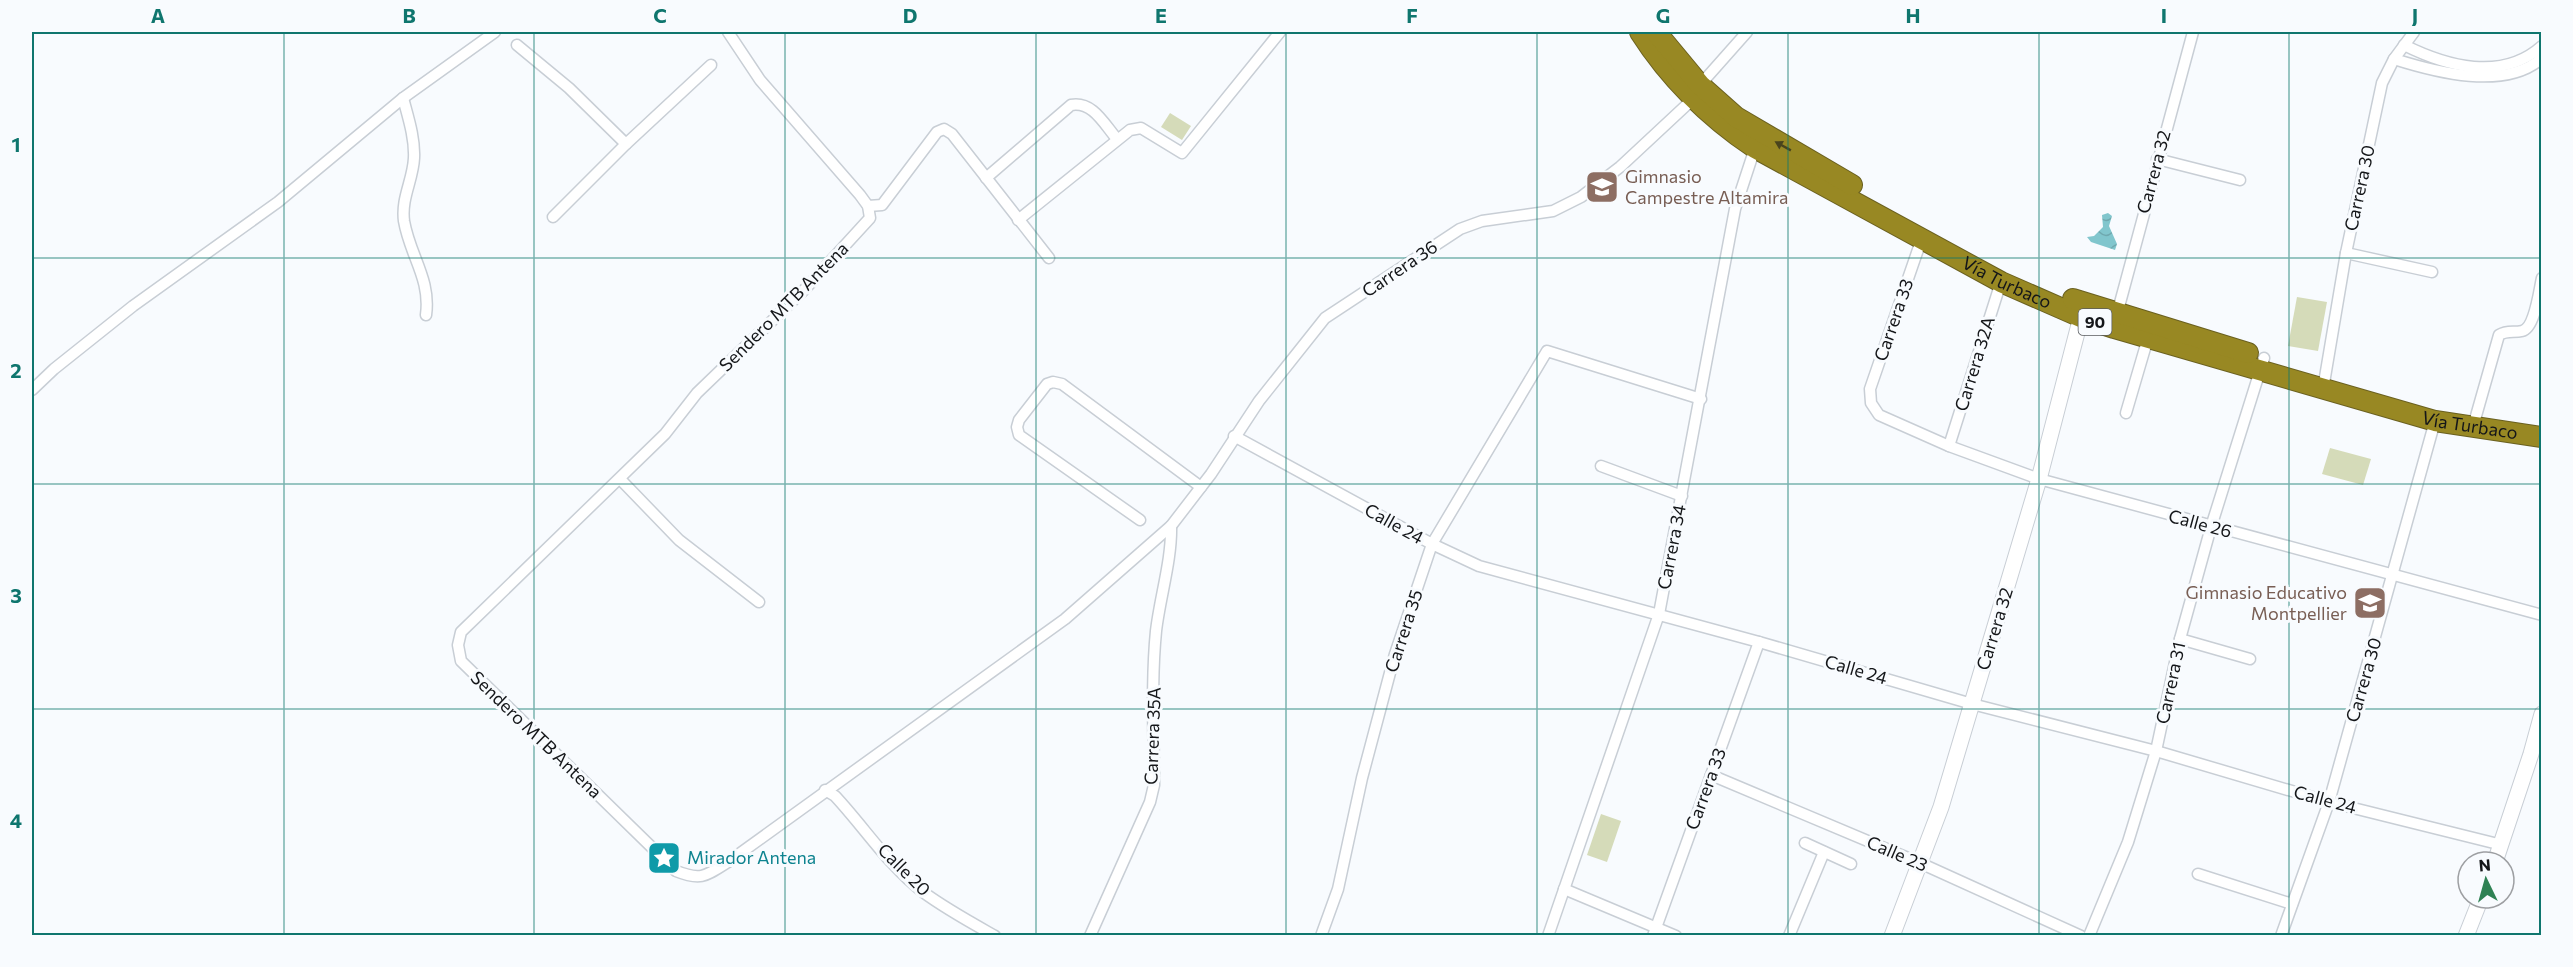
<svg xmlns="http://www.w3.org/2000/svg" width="2573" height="967" viewBox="0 0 2573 967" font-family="Commissioner,sans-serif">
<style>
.pitch{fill:#d5dbb9}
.water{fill:url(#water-waves)}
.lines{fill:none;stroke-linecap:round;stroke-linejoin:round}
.street-casing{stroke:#c8ced5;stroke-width:13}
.secondary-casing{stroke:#c8ced5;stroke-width:17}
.highway-casing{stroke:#6a6020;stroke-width:22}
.street{stroke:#fff;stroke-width:10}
.secondary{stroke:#fff;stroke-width:15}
.highway{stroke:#988823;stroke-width:20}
.oneway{fill:#49441d}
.grid{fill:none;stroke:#0f766e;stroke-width:1.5;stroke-opacity:0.55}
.labels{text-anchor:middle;stroke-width:6;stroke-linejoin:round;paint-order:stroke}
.shield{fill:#f8fbfe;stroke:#585b5e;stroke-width:1.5}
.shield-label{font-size:16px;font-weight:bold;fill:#141619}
.street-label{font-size:18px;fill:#141619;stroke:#f8fbfe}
.education-label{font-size:18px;fill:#785e54;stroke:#f8fbfe;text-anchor:start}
.culture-label{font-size:18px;fill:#0d838f;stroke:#f8fbfe;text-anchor:start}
.neatline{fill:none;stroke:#0f766e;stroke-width:2}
.grid-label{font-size:20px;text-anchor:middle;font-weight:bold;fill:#0f766e}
</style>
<defs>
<pattern id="water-waves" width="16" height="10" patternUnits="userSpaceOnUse" patternTransform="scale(1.5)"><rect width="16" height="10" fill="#81c6cd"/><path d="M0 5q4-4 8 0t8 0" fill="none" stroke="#6fa9af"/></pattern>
</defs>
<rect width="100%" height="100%" fill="#f8fbfe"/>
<g class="pitch">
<path d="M1170,113L1191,126L1182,140L1161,127Z"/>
<path d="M2297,297L2327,302L2318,351L2288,346Z"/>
<path d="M2330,448L2371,459L2363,485L2322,474Z"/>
<path d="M1601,814L1621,821L1607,862L1587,855Z"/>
</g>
<path class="water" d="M2108,213L2112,216L2109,226L2117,244L2115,250L2091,242L2087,237L2094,236L2103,227L2102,215Z"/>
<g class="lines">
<defs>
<g id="street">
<path d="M728,32L760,80L860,195L868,206L870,218L805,289L697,393L665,434L461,632L458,645L461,661L676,871C701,881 706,876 728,862L1065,619L1171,526L1211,474L1259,401L1325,318L1460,229L1482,221L1553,211L1581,197L1620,167L1693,99"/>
<path d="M517,45L569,88L626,144"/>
<path d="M2404,45C2446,66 2502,82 2542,46"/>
<path d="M2394,59C2435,72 2505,91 2542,58"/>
<path d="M1700,85L1747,32"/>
<path d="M403,98C408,117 415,138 414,158C413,180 401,198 404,221C410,256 431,279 426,315"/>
<path d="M2157,159L2240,180"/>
<path d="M986,178L1071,105C1093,101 1104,124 1117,139"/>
<path d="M868,206L882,205L937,132L944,129L952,134L1049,258"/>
<path d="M553,217L626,144L711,65"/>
<path d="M1018,220L1130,130L1141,128L1182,153L1280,32"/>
<path d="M1922,238L1870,389L1871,403L1879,415L1949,446L2039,479L2542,615"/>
<path d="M2346,253L2432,272"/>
<path d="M2117,314L2193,32"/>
<path d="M2323,389L2346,253L2382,83L2394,59L2414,32"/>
<path d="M32,390L54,369L133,306L278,202L403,98L495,32"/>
<path d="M2126,413L2148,338"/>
<path d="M2476,416L2499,335C2507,330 2514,333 2522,331C2535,328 2539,291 2542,278"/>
<path d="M1234,436L1432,544L1479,566L1759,642L1972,704L2156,751L2329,802L2502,845"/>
<path d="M1949,446L2001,282"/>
<path d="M1601,466L1682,496"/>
<path d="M620,479L679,540L759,602"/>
<path d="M1140,520L1019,435L1017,427L1019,420L1047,384L1053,382L1062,384L1201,487"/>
<path d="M2180,639L2250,659"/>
<path d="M1711,775L1920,863L2081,936"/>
<path d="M825,790L835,796C864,827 889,866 923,892C946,909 970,922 995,936"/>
<path d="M1805,843L1851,864"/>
<path d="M2198,874L2292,904"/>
<path d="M1564,889L1676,936"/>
<path d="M1090,936L1150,802L1154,785C1154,734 1151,682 1156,631C1160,597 1172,559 1171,526"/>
<path d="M1321,936L1338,889L1362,778L1395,654L1432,544L1547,351L1701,399"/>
<path d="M1548,936L1659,614L1735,209L1755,148"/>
<path d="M1653,936L1759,642"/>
<path d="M1789,936L1824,852"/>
<path d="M2089,936L2128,842L2156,751L2180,639L2211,527L2264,358"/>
<path d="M2281,936L2329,802L2435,421"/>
</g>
<g id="secondary">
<path d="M2495,862L2531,754L2542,714"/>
<path d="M1892,936L1941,807L2039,479L2081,317"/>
<path d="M2466,936L2481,898"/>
</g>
<g id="highway">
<path id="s1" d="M1640,32C1670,79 1709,117 1755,148L2001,282L2081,317L2114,328L2435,421L2542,437"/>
<path d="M1656,32L1700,85L1736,117L1852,185"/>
<path d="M2073,299L2248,353"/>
</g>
</defs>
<use href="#street" class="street-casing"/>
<use href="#secondary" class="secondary-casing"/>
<use href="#highway" class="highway-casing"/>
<use href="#street" class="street"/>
<use href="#secondary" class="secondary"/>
<use href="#highway" class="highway"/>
</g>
<defs><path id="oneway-solid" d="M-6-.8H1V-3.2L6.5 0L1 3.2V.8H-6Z" transform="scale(1.5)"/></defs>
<use class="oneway" href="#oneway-solid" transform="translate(1783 146) rotate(-151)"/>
<path class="grid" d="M284,32V936M534,32V936M785,32V936M1036,32V936M1286,32V936M1537,32V936M1788,32V936M2039,32V936M2289,32V936M32,258H2542M32,484H2542M32,709H2542"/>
<defs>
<symbol id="school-square" viewBox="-11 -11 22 22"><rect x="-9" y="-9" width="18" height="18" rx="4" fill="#8d6e63" stroke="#f8fbfe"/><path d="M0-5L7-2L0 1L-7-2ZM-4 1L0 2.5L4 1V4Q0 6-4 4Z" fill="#fff"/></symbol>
<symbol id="sight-square" viewBox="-11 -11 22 22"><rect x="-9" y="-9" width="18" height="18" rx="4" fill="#0f9aa8" stroke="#f8fbfe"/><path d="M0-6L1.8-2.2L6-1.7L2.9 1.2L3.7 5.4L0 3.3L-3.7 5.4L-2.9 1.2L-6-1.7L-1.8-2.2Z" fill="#fff"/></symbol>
</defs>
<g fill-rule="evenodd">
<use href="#school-square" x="1583" y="168" width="38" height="38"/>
<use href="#school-square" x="2351" y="584" width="38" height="38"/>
<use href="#sight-square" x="645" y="839" width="38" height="38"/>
</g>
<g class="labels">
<rect class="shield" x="2078.5" y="309" width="33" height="26" rx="4.5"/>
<g class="shield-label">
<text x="2095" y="328">90</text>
</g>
<g class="street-label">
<text transform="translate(2154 172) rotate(-75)" y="6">Carrera 32</text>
<text transform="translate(2360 188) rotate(-78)" y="6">Carrera 30</text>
<text transform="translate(1400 269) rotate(-34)" y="6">Carrera 36</text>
<text dy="6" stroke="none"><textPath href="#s1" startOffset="450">Vía Turbaco</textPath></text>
<text transform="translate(784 307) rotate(-45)" y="6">Sendero MTB Antena</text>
<text transform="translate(1894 320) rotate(-71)" y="6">Carrera 33</text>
<text transform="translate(1975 364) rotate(-73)" y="6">Carrera 32A</text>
<text dy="6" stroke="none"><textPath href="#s1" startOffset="936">Vía Turbaco</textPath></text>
<text transform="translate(1394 524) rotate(29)" y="6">Calle 24</text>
<text transform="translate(2200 524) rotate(15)" y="6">Calle 26</text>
<text transform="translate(1672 547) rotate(-79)" y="6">Carrera 34</text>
<text transform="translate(1995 629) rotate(-73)" y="6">Carrera 32</text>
<text transform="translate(1404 631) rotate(-72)" y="6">Carrera 35</text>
<text transform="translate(1856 670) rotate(16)" y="6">Calle 24</text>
<text transform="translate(2364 680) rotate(-74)" y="6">Carrera 30</text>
<text transform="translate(2171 683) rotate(-78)" y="6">Carrera 31</text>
<text transform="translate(536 735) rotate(44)" y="6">Sendero MTB Antena</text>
<text transform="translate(1153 736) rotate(-88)" y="6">Carrera 35A</text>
<text transform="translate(1706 789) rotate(-70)" y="6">Carrera 33</text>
<text transform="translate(2325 800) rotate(15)" y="6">Calle 24</text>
<text transform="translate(1897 854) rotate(23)" y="6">Calle 23</text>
<text transform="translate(904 870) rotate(45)" y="6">Calle 20</text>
</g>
<g class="education-label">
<text x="1625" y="183">Gimnasio<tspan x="1625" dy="21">Campestre Altamira</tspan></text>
<text x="2347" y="599" text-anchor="end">Gimnasio Educativo<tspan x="2347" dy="21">Montpellier</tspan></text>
</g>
<g class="culture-label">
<text x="687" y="864">Mirador Antena</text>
</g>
</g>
<rect width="2573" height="967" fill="none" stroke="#f8fbfe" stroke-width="66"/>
<g transform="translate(2486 880) rotate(355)"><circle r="28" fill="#f8fbfe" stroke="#9d9fa2" stroke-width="1.5"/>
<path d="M0-4.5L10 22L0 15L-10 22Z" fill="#2f8254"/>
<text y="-9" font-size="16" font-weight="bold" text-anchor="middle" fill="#141619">N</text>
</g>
<rect x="33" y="33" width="2507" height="901" class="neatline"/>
<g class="grid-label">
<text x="158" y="23">A</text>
<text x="409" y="23">B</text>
<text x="660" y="23">C</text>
<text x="910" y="23">D</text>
<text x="1161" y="23">E</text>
<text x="1412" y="23">F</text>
<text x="1663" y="23">G</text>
<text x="1913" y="23">H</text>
<text x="2164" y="23">I</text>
<text x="2415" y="23">J</text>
<text x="16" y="152">1</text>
<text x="16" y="378">2</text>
<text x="16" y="603">3</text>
<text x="16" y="828">4</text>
</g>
</svg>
